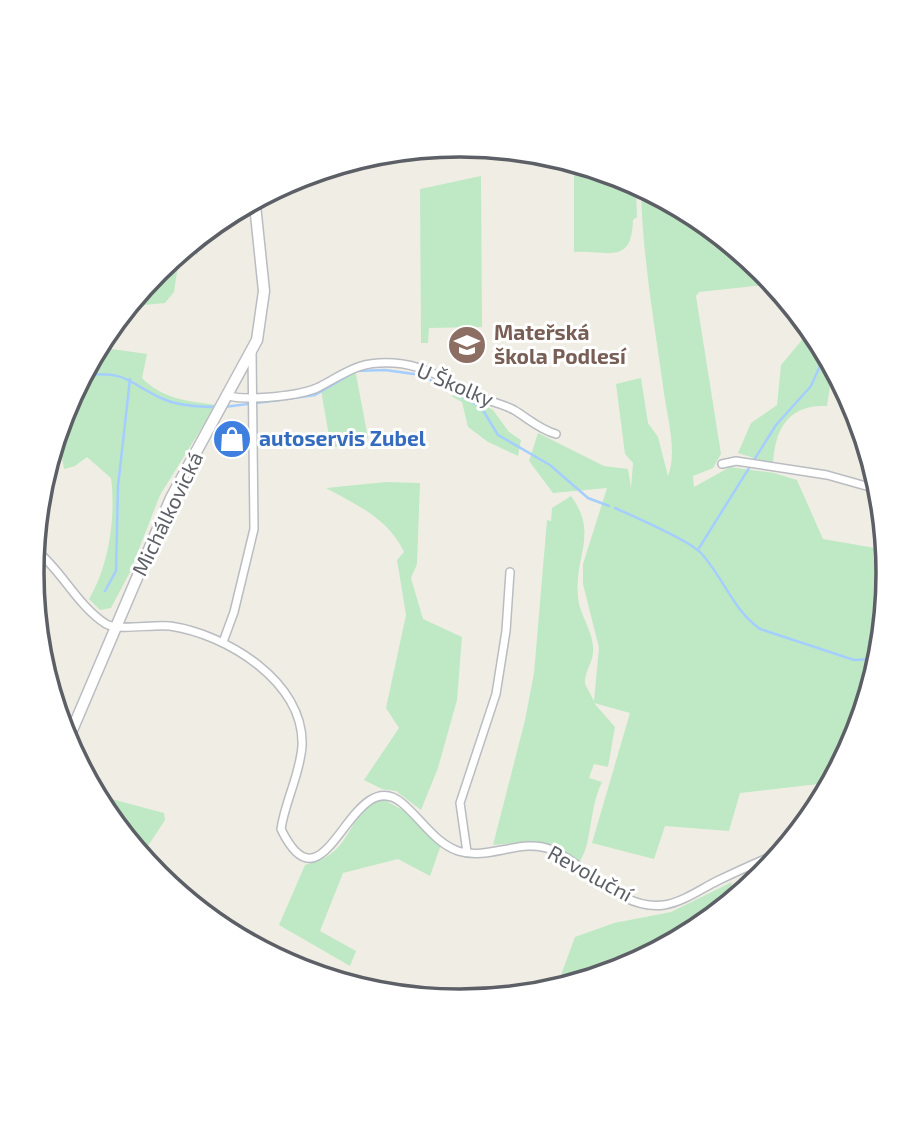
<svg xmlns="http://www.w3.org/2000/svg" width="921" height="1147" viewBox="0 0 921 1147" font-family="'Exo 2',sans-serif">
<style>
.green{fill:#bfe9c4}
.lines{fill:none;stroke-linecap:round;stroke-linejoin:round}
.stream{stroke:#a5ceff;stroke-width:2.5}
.street-casing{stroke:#b9bcc1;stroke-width:10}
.secondary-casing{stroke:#babcc3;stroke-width:13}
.street{stroke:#fff;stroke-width:7}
.secondary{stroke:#fff;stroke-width:10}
.labels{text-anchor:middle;stroke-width:6;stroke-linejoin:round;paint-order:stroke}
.education-label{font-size:21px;font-weight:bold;fill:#785e54;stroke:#fff;text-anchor:start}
.street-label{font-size:21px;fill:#5c5f66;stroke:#fff}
.shop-label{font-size:21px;font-weight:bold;fill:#366cbe;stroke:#fff;text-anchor:start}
.rim{fill:none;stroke:#5c5f66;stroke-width:3.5}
</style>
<rect width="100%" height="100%" fill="#f0eee4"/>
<g class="green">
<path d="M574,167L625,177L636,185L637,217L633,220C632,266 607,250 574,252Z"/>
<path d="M481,176L482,327L429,328L428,343H421L420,189Z"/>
<path d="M641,188L764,270L773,284L699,292L696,296L721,454L713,468L693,476L694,487L730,467L774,473L797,480L823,539L881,549L883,608L857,738L827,783L740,793L729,831L665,826L654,859L592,843L630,713L594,703L615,727L608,767L594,764L589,778L602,782C589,808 592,844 580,861L553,846L535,841L493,845L525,720L534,673L547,520L551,521L552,508L571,496C599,534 574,556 578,596C579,616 595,632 593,653C592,664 584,673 585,684L594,701L599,648L583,584V564L607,488L553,493L529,461L538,433L604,466L628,469L631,488L633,463L625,454L616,384L641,378L648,423L658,437L668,476C678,450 666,413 663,386C654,321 642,254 641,188Z"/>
<path d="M195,245L198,254L179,259L174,292L165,303L134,306L157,270Z"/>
<path d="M807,334L832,373L827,406C789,404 775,428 773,464L738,453L751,423L777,405L781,365Z"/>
<path d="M105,348L147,354L142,378C163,399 187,401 216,405L160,495L130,572L111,608L100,610L89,599C109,566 116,516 111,478L87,457L75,466L64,469C52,410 74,394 105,348Z"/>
<path d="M355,369L368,438L331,448L321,390Z"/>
<path d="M462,393L493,410L509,432L521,440L518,456L488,442L468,427L462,402L451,396Z"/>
<path d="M386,482L420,483L417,564L411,578L423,619L462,637L457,700L438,768L421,810L396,791L382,789L364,780L399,728L386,708L406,615L397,560L404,552C388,518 358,506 326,488Z"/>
<path d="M104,797L164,813L165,820L146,849L136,846Z"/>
<path d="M383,799L408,813L441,845L430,876L398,859L343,873L320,931L356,951L350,966L279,925L305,865C312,862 320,861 326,857C352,843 353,806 383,799Z"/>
<path d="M732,882L728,901L624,970L558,983L575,937L614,923L671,912Z"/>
</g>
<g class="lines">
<g class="stream">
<path d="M357,371L385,370L421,375L481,407L498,435L550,465L588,498L609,506"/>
<path d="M87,375C129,371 129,384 163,399C179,406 200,407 218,407"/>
<path d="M287,399L315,395L351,374"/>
<path d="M224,407L280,400"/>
<path d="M615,508C633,516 689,540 701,553C723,577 733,610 760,629L854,660L872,659"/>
<path d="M699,548L776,425L811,386L823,359"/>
<path d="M105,591L116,571L118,486L130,379"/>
</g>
<defs>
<g id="street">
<path d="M229,396C248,401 301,396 319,387C349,371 359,361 394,363C426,365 451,383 479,396C490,402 503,404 514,410C529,419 539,429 556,434"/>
<path d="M722,464L736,461L827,475L873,488"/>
<path d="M36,550C62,571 77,605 106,624C118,631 153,624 170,626C226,634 305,682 302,746C300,775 285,801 281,829C326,922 350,760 402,803C420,818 435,843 458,851C489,861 522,837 552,850C588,865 620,911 664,905C683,902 701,889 717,881C738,871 759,861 780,853"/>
<path d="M223,642L234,612L254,529L252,351"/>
<path d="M467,852L460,803L496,694L506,631L510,572"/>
</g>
<path id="secondary" d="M67,742L171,498L257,340L264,291L255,205"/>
</defs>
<use href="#street" class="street-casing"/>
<use href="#secondary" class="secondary-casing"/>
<use href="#street" class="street"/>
<use href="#secondary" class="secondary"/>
</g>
<defs>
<symbol id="school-disc" viewBox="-11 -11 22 22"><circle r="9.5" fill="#8d6e63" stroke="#fff"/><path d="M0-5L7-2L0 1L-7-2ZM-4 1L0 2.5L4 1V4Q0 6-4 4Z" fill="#fff"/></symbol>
<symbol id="shop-disc" viewBox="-11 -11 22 22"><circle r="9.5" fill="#3f7fe0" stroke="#fff"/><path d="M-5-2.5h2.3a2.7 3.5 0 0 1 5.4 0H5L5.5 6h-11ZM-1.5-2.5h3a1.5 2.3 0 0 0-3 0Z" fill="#fff"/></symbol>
</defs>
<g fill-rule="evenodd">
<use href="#school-disc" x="445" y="323" width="44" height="44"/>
<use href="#shop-disc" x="210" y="417" width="44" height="44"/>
</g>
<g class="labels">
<g class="education-label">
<text x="494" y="340">Mateřská<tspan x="494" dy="24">škola Podlesí</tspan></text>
</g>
<g class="street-label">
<text transform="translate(455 385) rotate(23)" y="7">U Školky</text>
<text transform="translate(168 514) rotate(-64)" y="7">Michálkovická</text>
<text transform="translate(590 874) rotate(29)" y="7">Revoluční</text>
</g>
<g class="shop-label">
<text x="259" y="446">autoservis Zubel</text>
</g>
</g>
<path d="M0 0H921V1147H0ZM44 573a416 416 0 1 1 832 0a416 416 0 1 1-832 0Z" fill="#fff" fill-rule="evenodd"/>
<path class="rim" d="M44 573a416 416 0 1 1 832 0a416 416 0 1 1-832 0Z"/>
</svg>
